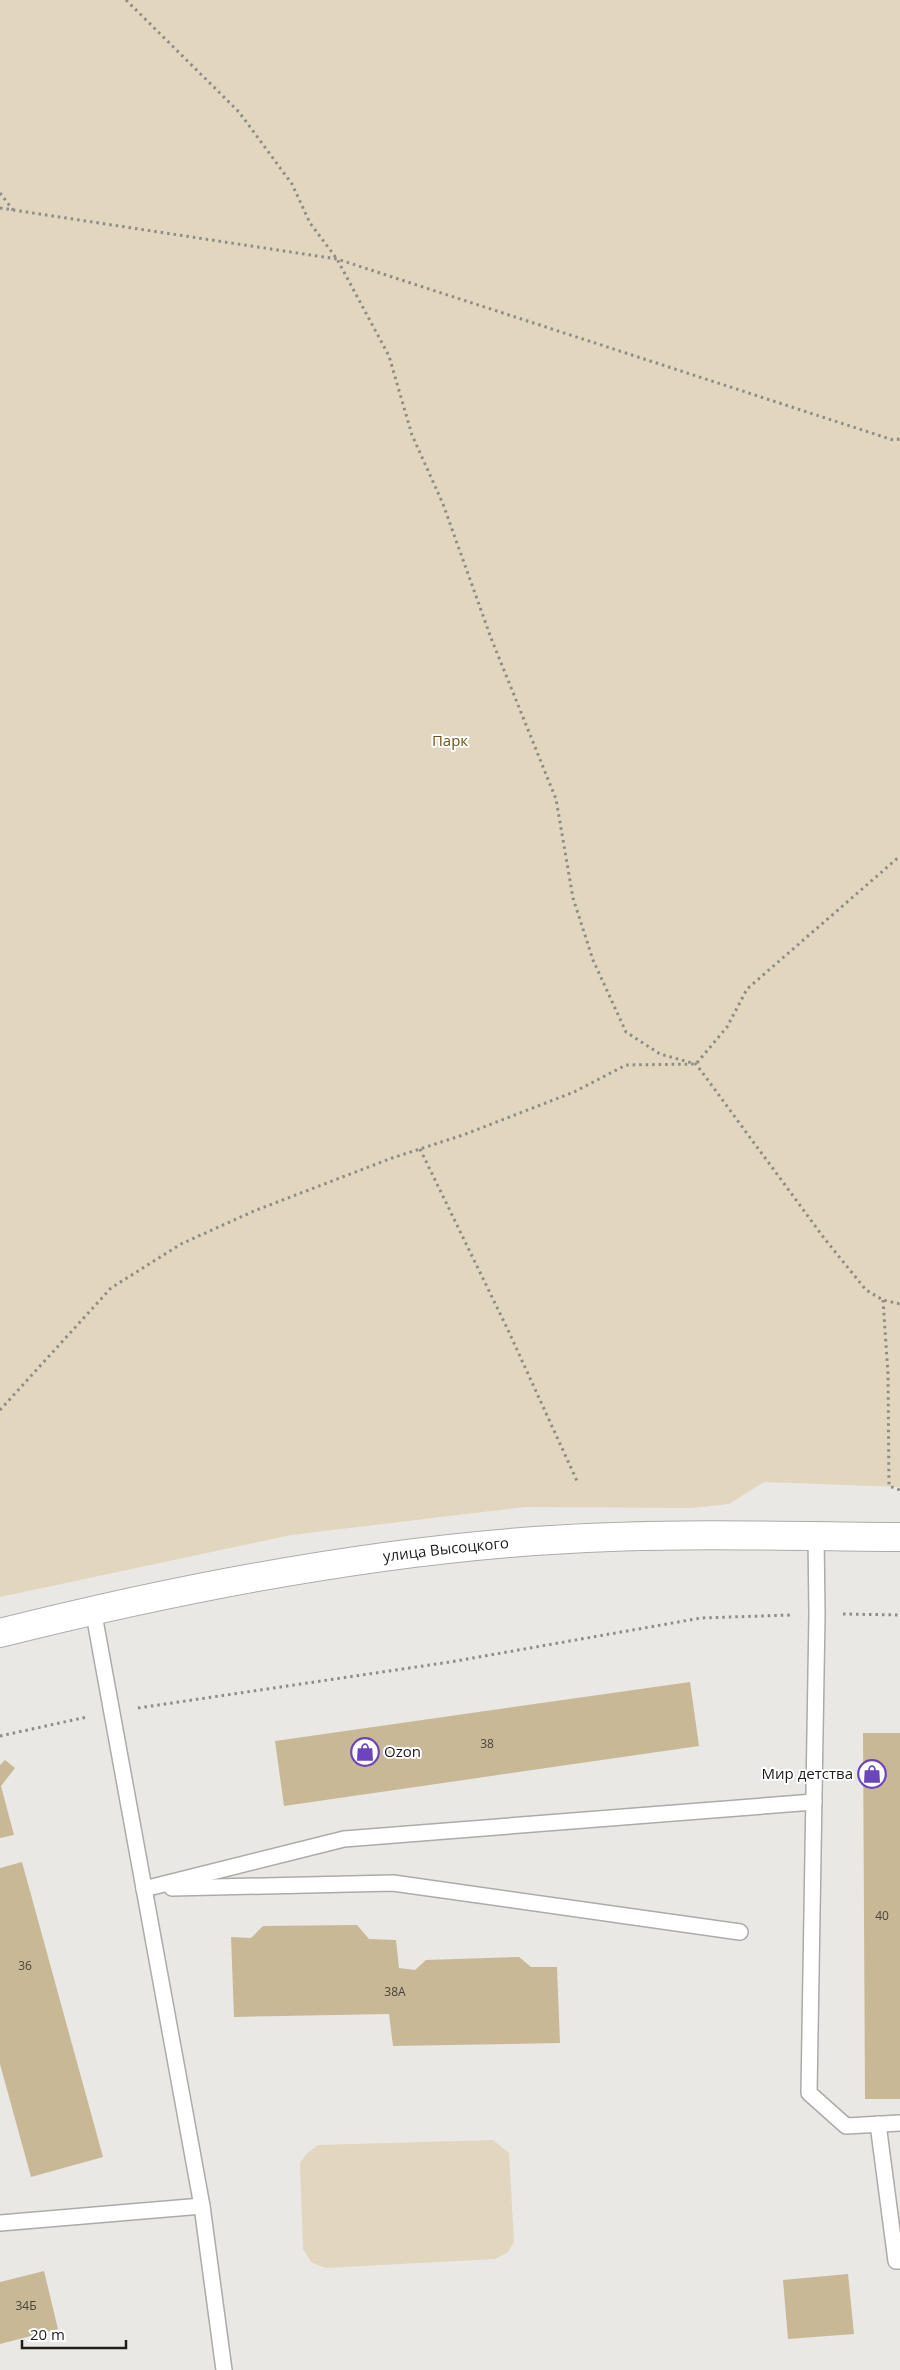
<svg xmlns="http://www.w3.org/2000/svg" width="900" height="2370" viewBox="0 0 900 2370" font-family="'Open Sans',sans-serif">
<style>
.green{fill:#e2d6be}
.building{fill:#c9b896}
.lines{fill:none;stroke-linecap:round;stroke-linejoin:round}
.lane-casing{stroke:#adaba8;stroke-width:18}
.secondary-casing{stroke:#adaba8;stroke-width:30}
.path{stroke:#8d8c89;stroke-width:3;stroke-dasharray:2.5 4;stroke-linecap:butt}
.lane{stroke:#fff;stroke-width:15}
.secondary{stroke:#fff;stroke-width:28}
.labels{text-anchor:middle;stroke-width:4;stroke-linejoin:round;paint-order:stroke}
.number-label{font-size:12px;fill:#48443a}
.park-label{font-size:15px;fill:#6c5219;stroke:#fff}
.street-label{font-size:15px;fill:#1d1d1b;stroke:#fff}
.poi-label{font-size:15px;fill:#1d1d1b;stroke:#fff;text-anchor:start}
</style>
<rect width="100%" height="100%" fill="#eae8e5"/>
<g class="green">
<path d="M0,0H900V1487L764,1482L729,1504L691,1508L525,1507L291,1535L0,1597Z"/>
<path d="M493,2140L509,2153L514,2242L508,2252L495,2259L325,2268L311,2262L303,2249L300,2163L306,2154L318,2145Z"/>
</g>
<g class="building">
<path d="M690,1682L699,1746L284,1806L275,1741Z"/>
<path d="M863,1733H900V2099H865Z"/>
<path d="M5,1760L15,1768L1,1786L14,1835L0,1838V1765Z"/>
<path d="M22,1862L103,2157L31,2177L0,2064V1868Z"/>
<path d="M357,1925L369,1939L396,1940L399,1968L415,1970L426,1960L519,1957L531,1967H557L560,2043L393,2046L389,2014L234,2017L231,1937L251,1938L263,1926Z"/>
<path d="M44,2271L58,2329L0,2344V2282Z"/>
<path d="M848,2274L854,2334L788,2339L783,2280Z"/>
</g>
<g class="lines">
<defs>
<g id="lane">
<path d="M816,1536L817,1614L809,2093L846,2126L900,2123"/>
<path d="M93,1609L202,2206L224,2370"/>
<path d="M172,1888L393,1883L740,1932"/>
<path d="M144,1889L344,1839L814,1802"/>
<path d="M878,2124L896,2261H900"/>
<path d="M0,2223L202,2206"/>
</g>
<g id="secondary">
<path id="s1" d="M0,1633C175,1589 355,1554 535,1541C656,1532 779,1536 900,1537"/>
</g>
</defs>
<use href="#lane" class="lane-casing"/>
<use href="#secondary" class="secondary-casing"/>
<g class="path">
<path d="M126,0L239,112L292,184L310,223L337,259L389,356L412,435L443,504L491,638L556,799L573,898L593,960L626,1032L660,1054L696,1064L824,1238L866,1290L883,1300L900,1304"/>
<path d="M0,193L13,210"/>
<path d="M0,208L337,259L893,440L900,439"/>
<path d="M420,1149L508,1330L577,1481"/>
<path d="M883,1300L888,1374L889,1486L900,1490"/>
<path d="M0,1410L111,1288L181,1244L254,1211L392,1158L463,1135L574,1092L626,1065L696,1064L727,1027L747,989L900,856"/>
<path d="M843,1614L900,1615"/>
<path d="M138,1708L450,1662L701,1618L792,1615"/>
<path d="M0,1736L87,1717"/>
</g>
<use href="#lane" class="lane"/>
<use href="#secondary" class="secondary"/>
</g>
<defs>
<symbol id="shop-ring" viewBox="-11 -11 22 22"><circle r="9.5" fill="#fff" stroke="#6c44bc" stroke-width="1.5"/><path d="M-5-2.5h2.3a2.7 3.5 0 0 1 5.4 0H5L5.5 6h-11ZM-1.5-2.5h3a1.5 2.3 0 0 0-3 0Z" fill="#6c44bc"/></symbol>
</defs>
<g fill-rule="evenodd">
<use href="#shop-ring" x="349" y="1736" width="32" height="32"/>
<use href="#shop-ring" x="856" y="1758" width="32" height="32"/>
</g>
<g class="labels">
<g class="number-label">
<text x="487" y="1748">38</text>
<text x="882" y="1920">40</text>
<text x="25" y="1970">36</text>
<text x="395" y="1996">38А</text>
<text x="26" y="2310">34Б</text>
</g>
<g class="park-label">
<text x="450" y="746">Парк</text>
</g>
<g class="street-label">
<text dy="5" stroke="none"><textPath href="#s1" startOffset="454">улица Высоцкого</textPath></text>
</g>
<g class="poi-label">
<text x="384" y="1757">Ozon</text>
<text x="853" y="1779" text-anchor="end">Мир детства</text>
</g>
</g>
<path d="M22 2340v8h104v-8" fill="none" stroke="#1d1d1b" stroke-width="2.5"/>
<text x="30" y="2340" font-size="15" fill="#1d1d1b" stroke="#ffffff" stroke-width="4" paint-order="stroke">20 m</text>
</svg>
